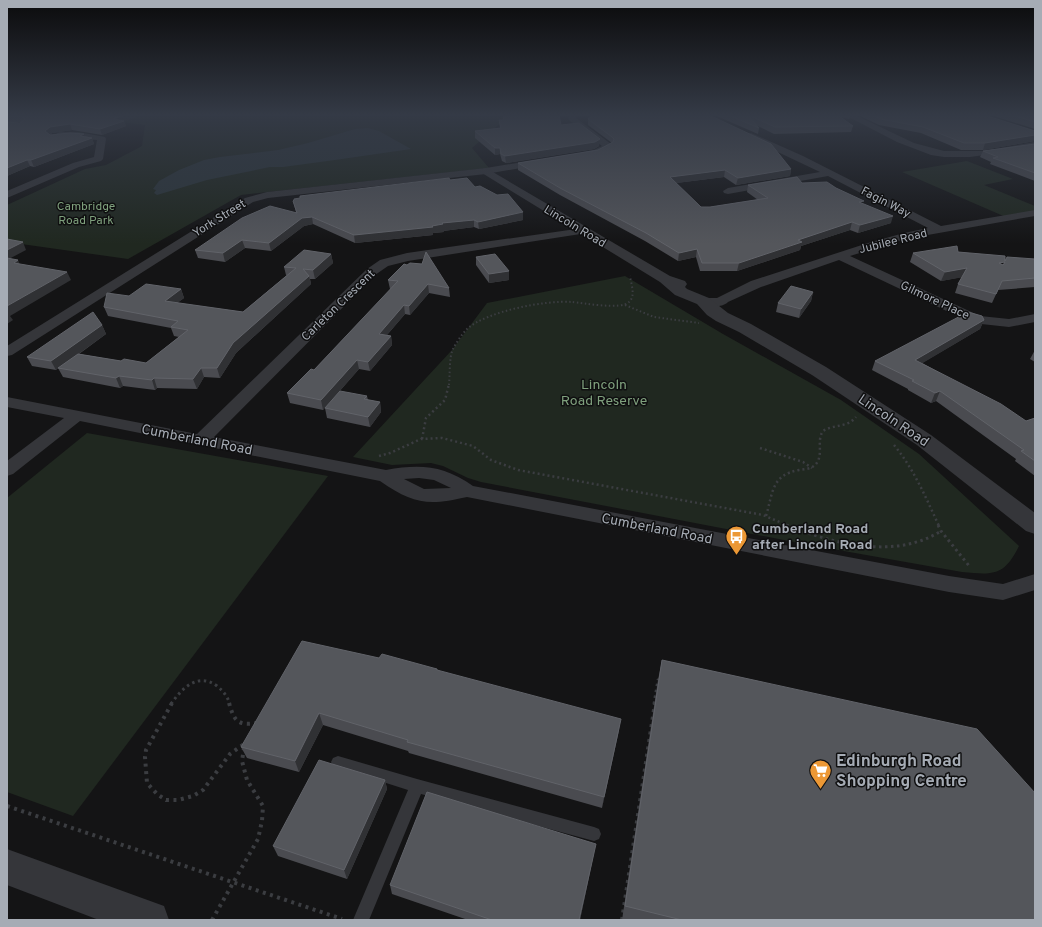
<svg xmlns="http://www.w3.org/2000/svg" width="1042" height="927" viewBox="0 0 1042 927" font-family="Overpass,sans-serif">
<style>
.green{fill:#202820}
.water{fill:#2c363b}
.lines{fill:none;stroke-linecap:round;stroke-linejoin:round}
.path-far3{stroke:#3b3d41;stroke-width:2;stroke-dasharray:1.5 2.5;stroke-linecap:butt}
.path-far2{stroke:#3b3d41;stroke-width:2.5;stroke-dasharray:2 3;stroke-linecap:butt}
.path-far1{stroke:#3b3d41;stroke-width:3;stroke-dasharray:2.5 3.5;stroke-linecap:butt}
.path{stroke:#3b3d41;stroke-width:4;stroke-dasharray:3 4.5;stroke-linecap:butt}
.service{fill:#35363a;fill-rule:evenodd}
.minor{fill:#35363a;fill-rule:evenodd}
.tertiary{fill:#35363a;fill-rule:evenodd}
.wall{fill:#4a4b50;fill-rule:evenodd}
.shaded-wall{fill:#303134}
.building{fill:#54565b;stroke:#616369;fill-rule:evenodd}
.labels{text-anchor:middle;stroke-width:3;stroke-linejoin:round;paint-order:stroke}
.far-street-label{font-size:12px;fill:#a6acb5;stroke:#0f0f10}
.far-park-label{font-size:12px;fill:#7fa07d;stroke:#0f0f10}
.park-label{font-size:14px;fill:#7fa07d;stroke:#0f0f10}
.street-label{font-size:14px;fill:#a6acb5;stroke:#0f0f10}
.poi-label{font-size:14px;font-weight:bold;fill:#a6acb5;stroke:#0f0f10;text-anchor:start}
.near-poi-label{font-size:17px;font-weight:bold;fill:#a6acb5;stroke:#0f0f10;text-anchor:start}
</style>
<rect width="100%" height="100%" fill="#141415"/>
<g class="green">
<path d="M118,114H511L472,148L489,168L241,195L128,259L7,242V205L85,169L106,165L142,146L145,125L102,120Z"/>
<path d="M967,161L1013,179L984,185L1035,206V213L1008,218L902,172Z"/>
<path d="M625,276L723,334L841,400L919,454L1019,546C1004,576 994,575 962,572L810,545L481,482L468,478L443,466L431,463L392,465L353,457L452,350L487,303Z"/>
<path d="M87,433L328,476L73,816L7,792V498Z"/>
</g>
<path class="water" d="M368,128L379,131L411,149L335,160L283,167H270L207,180L157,195L154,193L156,190L153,189L159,181L179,170L204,160L220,157L278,150L308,143L355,129Z"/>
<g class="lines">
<g class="path-far3">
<path d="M625,305L654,317L699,323"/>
<path d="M449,385C450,376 449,357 453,349C456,343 462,334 467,329C487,311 546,300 572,302C583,303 622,310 629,302C636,296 631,284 630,276"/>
</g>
<g class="path-far2">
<path d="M422,439L426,418L445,400L449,384"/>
<path d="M894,445C914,469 926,498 939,526"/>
<path d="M760,448L803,462L812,468"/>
<path d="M379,456L390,453L421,439L442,438L473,446L491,460L518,470L763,515L789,526"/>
<path d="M766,516C773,493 771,475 799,470C805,469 812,469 816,464C824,454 816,441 823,431C834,424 847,428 856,417"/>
</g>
<g class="path-far1">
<path d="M786,525C834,544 895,560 941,531"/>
<path d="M938,525L941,531L970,567"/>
<path d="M171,704C182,688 198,672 217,686C224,692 227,696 230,704"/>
<path d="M654,704L658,680H660"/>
</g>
<g class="path">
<path d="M172,703L146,750L145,757L147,783L157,794L166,800H178L193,796L203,790L230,754L244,744"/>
<path d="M229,703C234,720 237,726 256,723"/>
<path d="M7,806L342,919"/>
<path d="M212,920L258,839L262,821L263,806L247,780L242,761L244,748"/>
<path d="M622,920L655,703"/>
</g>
<path class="service" d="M338,756L417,779L594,827L599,829L601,834L599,839L594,841L421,794L369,920H353L408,790L333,766L331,762L333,758Z"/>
<g class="minor">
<path d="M571,114H579L576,118L611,144L612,146C606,153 593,158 583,156L581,154L583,152L594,150L602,146L569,120L568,118Z"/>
<path d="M843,114H853L914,143L944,151H983L1035,142V148L970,157H944L931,155L897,142Z"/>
<path d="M60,132H78L105,137L106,139L103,159L101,161L79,167L7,198V191L73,163L94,157L97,140L57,137L56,135L57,133Z"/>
<path d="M751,133L803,156L941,226L1035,210V216L905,239L850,256L980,316L1009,319L1035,314V322L1009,327L972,323L839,260L761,287L728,302C721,309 707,306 698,304L696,301L698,298H717L751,281L868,243L904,233L928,228L828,176L728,194L724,193L723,191L728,188L820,172L748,138L747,136L748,134Z"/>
<path d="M541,159L544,160L546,162L544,164L486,174L268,198L253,202L12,355L7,356V346L245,198L267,192L486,168Z"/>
<path d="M583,228L587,229L589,231L587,233L408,261L388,266L375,275L214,437L386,470C420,464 443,465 473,486L949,576L1003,584L1035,574V590L1003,600L949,592L467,497C428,506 413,504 380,481L80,421L13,474L7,476V461L64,418L7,407V397L197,434L367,269L380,260L407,253ZM419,478L434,480L451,488L424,489L404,479Z"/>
</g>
<g class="tertiary">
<path d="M486,168L670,276L685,281L687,284L685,287L687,289L709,298L728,313L751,324L826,367L931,435L1035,513V534L1026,531L917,445L812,375L739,332L716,321L707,315L697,304L675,295L660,282L482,173L480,171L482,169Z"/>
<path d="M7,849L164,906L169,920H99L7,885Z"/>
</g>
</g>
<g class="wall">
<path d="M7,114L124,121L126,126L102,135L72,130L52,133L50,135L85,136L92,138L94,144L34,167L30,166L7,176V122L20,123L21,122H7Z"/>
<path d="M712,114H851L849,119L841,117L853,126L851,132L774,134L756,125L759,128L758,134Z"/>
<path d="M856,114H981L1035,131V141L983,150H961L921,133L879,125Z"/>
<path d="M987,114H1035V129Z"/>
<path d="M588,119L791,169L790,176L736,185L724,177L676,183L701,207H710L758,200L747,192L748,185L802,183L836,188L863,204L891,223L858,233L850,230L801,246L800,250L737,271H700L696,257L678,261L645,241L560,195L518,170V163L598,150L612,143L588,125Z"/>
<path d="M499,120L561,125L599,146L594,149L506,163L502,161L500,154L495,155L475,138V131L500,128Z"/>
<path d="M1035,144V181L990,164L991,162L980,157L983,151Z"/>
<path d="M450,180L475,187L523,220L479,229L474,227L443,231L444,232L433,233V235L355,243L313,224L304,226L271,251L245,248L225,262L198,258L195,250L296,212L293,201Z"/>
<path d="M958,252L1005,261L1035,259V287L998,290L992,303L955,293L958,284L962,277L941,281L910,262L913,253ZM1005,262L1003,265L999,263Z"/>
<path d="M331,254L333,263L315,279H310L311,284L236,353L220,378L204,377L197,389L157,388L155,390L123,386L120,388L63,377L58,368L56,370L32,366L27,357L102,325L106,334L79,354L121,361L146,363L179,337L174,336L171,328L108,316L104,307L129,296L181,289L184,298L177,303L243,312L287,275H286L284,267Z"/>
<path d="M476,257L509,271V280L489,283L476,265Z"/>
<path d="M404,264L449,288L450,297L429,293L410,315L405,314L387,335L391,336L392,345L370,371L359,369L323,410L290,403L287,393L314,370L391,289H390L388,280Z"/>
<path d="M813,292L811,301L799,318L776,312L778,303Z"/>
<path d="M984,320L980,329L922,363L1026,421L1035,418V476L1015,461L1016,459L936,401L931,403L908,390V389L872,370L875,361Z"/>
<path d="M1035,350V362L1030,359Z"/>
<path d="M367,396L368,400L380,402L381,412L370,427L327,418L325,408Z"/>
<path d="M379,658L437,669V671L619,730L602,808L409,753L408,751L323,725L299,772L247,758L241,747Z"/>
<path d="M662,660L1035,920H622L658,680Z"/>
<path d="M385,780L387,789L347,879L278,856L273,846Z"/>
<path d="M594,853L580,920H468L392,894L390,885Z"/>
</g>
<g class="shaded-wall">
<path d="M127,114H145L124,121L126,126L102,135L100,129L113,119Z"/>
<path d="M70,124L72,130L52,133L48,137L45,131L50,127Z"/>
<path d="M84,134L86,140L92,138L94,144L34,167L31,160L80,136Z"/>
<path d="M1035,135V141L983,150L985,143Z"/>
<path d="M600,139L599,146L594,149L506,163L505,156Z"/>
<path d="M495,148H500V154L495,155Z"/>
<path d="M27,160L30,166L7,176V168Z"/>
<path d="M791,169L790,176L736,185L738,178Z"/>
<path d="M725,170L724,177L669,184L670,177Z"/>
<path d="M523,212V220L479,229L478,222Z"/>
<path d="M893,216L891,223L858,233L860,225Z"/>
<path d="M312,217L313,224L304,226L271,251L269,243L302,218Z"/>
<path d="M474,220V227L443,231L444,232L433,233V235L355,243L354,235L432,226L442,223Z"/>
<path d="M852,222L850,230L801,246L800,250L737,271L739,263L798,240Z"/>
<path d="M242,240L245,248L225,262L223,253Z"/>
<path d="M23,242L26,250L7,260V250Z"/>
<path d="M697,249L696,257L678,261L679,253Z"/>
<path d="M331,254L333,263L315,279L313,270Z"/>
<path d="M18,260L22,269L14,263Z"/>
<path d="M967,268L964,277L941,281L945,272Z"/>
<path d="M509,271V280L489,283V274Z"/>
<path d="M67,272L71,280L10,316L13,320L7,324V306Z"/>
<path d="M309,276L311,284L236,353L220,378L217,368L233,343Z"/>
<path d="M428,284L429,293L410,315L409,306Z"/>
<path d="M181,289L184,298L168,310L165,301Z"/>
<path d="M813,292L811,301L799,318L801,309Z"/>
<path d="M404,305L405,314L380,343L379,334Z"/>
<path d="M984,320L980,329L911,370L915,360Z"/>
<path d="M102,325L106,334L59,368H58L56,370L51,361Z"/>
<path d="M391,336L392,345L370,371L368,362Z"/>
<path d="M357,360L359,369L323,410L321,400Z"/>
<path d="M201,368L204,377L197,389L193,379Z"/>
<path d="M119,376L123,386L120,388L116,378Z"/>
<path d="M154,378L157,388L155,390L152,380Z"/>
<path d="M940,391L936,401L931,403L935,393Z"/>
<path d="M380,402L381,412L370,427L368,417Z"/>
<path d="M319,713L323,725L299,772L295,761Z"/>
<path d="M621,719L619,730L602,808L604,797Z"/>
<path d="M385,780L387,789L347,879L344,870Z"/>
<path d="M596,844L594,853L580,920H579Z"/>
</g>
<g class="building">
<path d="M7,114H127L113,119L124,121L100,129L70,124L50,127L45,131L50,135L70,133L84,134L80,136L92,138L31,160H27L7,168V122L20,123L25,119L20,116H7Z"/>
<path d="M507,114H559L561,125L579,123L600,139L595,142L505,156L501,154L500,148H495L475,131L501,128L499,120H504L503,117Z"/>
<path d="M592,114H707L771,144L791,169L738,178L725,170L670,177L701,207H710L768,198L748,185L797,177L802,183L827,182L836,188L864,201L859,202L893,216L860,225L852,222L798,240L802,242L739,263H702L697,249L679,253L646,233L560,188L518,163L598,150L613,142L614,139L612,137L588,119Z"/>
<path d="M726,114H836L853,126L775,127L748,115L759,128Z"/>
<path d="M870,114H981L1035,131V135L985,143H964L923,127L881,119Z"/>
<path d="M1009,114H1035V122Z"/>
<path d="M1035,144V173L993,158L998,157L983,151Z"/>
<path d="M449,178L450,180L467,178L475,187L480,186L497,195L508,194L523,212L478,222L474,220L442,223L443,224L432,226L433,227L354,235L312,217L302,218L269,243L242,240L223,253L195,250L242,218L270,206L297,213L293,201L294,200V199L300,198V196Z"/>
<path d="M7,239L23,242L7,250Z"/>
<path d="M957,246L958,252L1005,256V261L1007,257L1035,259V278L1002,281L996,294L958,284L967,268L945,272L913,253ZM1005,262L1003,265L999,263Z"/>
<path d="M304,250L331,254L313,270L303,269L309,276L233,343L217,368H201L193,379L154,378L152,380L119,376L116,378L58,368L78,354L121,361L124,359L146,363L188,330L171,327L178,321L104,307L107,293L129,296L146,284L181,289L165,301L243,312L296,268L284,267Z"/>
<path d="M426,252L449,288L428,284L409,306L404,305L379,334L391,336L368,362L357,360L321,400L287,393L311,369L314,370L398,281L388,280L404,264L407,265L410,263L422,264Z"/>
<path d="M495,254L509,271L489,274L476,257Z"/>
<path d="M7,258L18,260L14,263L67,272L7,306Z"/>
<path d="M791,286L813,292L801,309L778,303Z"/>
<path d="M93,312L102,325L51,361L27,357Z"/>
<path d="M968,312L982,316L984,320L915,360L1001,404L1026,421L1035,418V461L1021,451L1024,450L940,391L935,393L912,381L914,380L875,361Z"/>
<path d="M340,391L367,396L364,399L380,402L368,417L325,408Z"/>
<path d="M302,641L379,658L382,654L437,669V670L621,719L604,797L407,742L408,740L319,713L295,761L241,747Z"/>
<path d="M662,660L977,729L1035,793V920H682L625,906Z"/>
<path d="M319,760L385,780L344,870L273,846Z"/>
<path d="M427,792L596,844L579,920H492L390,885Z"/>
</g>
<linearGradient id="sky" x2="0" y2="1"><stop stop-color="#0b0b0c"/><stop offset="0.47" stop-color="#343a46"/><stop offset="1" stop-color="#343a46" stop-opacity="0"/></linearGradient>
<rect width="1042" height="244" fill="url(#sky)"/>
<defs>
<symbol id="bus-pin" viewBox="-11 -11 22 30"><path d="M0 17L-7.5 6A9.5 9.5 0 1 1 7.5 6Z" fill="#ec9835" stroke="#0f0f10"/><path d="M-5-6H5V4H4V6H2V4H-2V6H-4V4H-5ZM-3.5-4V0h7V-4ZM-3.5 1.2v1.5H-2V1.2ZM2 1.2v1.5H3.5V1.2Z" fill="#fff"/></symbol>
<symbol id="supermarket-pin" viewBox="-11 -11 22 30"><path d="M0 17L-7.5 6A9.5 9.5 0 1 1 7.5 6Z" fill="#ec9835" stroke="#0f0f10"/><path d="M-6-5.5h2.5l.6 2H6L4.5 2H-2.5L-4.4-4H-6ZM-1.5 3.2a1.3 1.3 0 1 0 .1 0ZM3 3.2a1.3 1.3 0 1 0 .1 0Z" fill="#fff"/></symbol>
</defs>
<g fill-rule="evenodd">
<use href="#bus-pin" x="724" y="524" width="25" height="34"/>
<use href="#supermarket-pin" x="808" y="758" width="25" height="34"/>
</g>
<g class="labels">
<g class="far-street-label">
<text transform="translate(886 202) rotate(27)" y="4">Fagin Way</text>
<text transform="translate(219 218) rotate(-32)" y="4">York Street</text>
<text transform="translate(575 226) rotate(31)" y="4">Lincoln Road</text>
<text transform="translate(893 241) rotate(-14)" y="4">Jubilee Road</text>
<text transform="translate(935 300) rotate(25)" y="4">Gilmore Place</text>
<text transform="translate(338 305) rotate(-44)" y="4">Carleton Crescent</text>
</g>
<g class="far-park-label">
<text x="86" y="210">Cambridge<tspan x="86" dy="14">Road Park</tspan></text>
</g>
<g class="park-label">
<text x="604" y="389">Lincoln<tspan x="604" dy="16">Road Reserve</tspan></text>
</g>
<g class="street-label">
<text transform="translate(894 420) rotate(34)" y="5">Lincoln Road</text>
<text transform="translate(197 439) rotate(11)" y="5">Cumberland Road</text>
<text transform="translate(657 528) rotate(11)" y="5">Cumberland Road</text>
</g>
<g class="poi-label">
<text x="752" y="533">Cumberland Road<tspan x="752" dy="16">after Lincoln Road</tspan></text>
</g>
<g class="near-poi-label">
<text x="836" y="766">Edinburgh Road<tspan x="836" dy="20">Shopping Centre</tspan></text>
</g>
</g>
<rect width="1042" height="927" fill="none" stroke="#a6acb5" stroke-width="16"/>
</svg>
